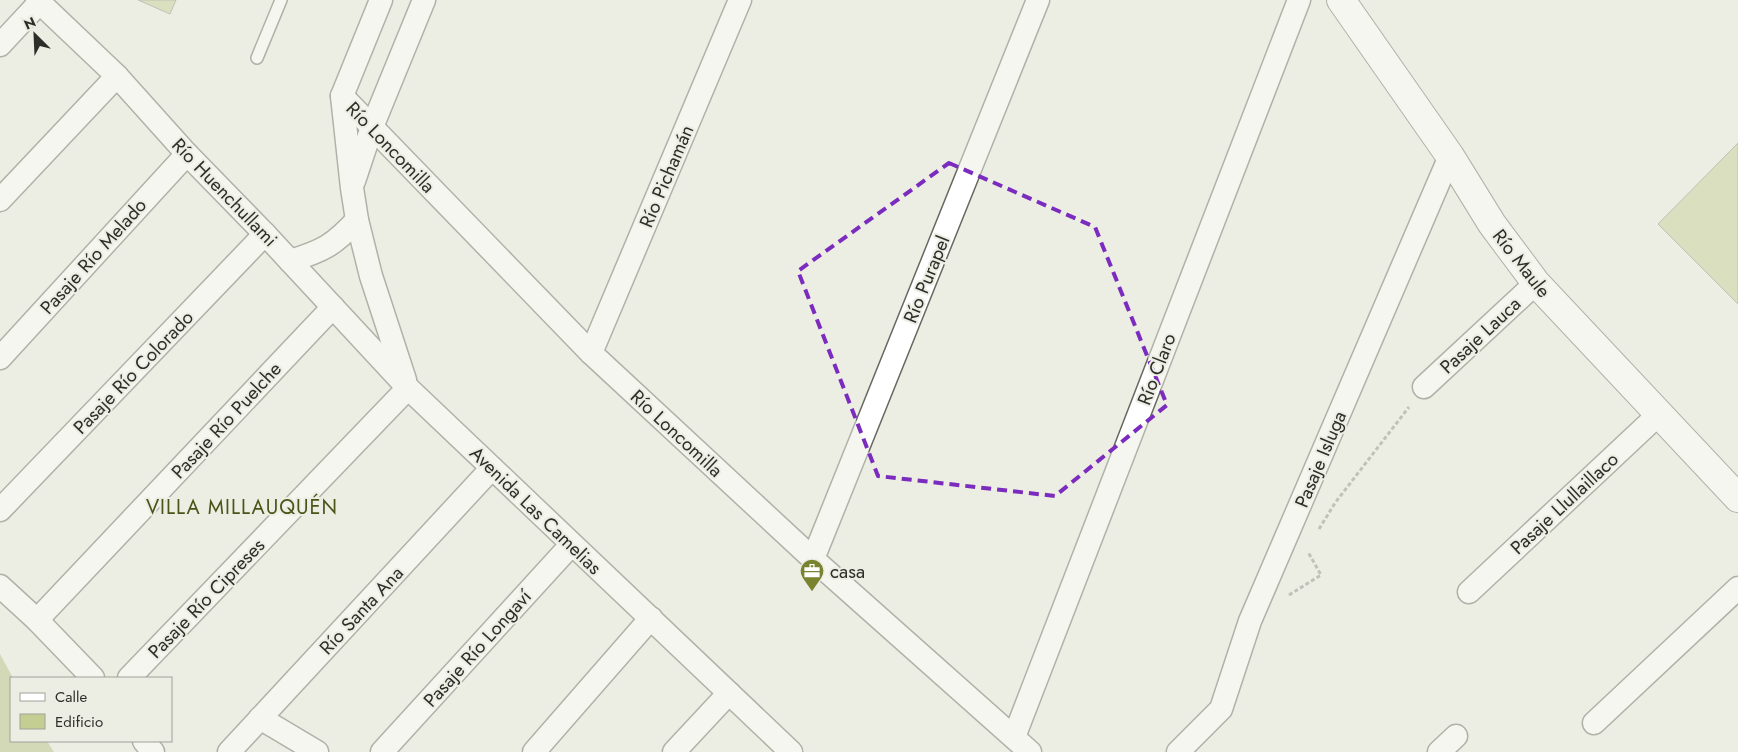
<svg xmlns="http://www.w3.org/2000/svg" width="1738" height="752" viewBox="0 0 1738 752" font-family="Jost,sans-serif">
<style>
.forest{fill:#b4bd82}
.building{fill:#c4ce92;stroke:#888a81}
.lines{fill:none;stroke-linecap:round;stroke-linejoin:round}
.lane-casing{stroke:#676960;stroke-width:14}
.street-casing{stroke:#676960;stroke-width:25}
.secondary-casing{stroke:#676960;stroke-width:30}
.path{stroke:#8a8c85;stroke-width:3;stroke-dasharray:4 2.5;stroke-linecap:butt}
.lane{stroke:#fff;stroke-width:11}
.street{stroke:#fff;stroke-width:22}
.secondary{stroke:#fff;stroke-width:28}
.marked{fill:none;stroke:#7b2cbf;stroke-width:4;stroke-dasharray:10 6;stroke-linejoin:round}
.labels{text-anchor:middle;stroke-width:4;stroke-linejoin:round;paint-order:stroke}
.street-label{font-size:19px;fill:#2d2e2a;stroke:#eceee4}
.poi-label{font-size:19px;fill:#2d2e2a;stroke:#eceee4;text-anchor:start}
.neighbourhood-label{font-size:20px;letter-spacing:1px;fill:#4c5319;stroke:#eceee4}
</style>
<rect width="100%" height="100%" fill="#eceee4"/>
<path class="forest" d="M0,654L13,678H11V741H47L54,752H0Z"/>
<g class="building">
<path d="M138,0H176L170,14Z"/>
<path d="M1738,143V304L1658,224Z"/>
</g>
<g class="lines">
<defs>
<path id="lane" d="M257,58L281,0"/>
<g id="street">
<path d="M37,0L117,76L187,154L265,234L408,388L791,752"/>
<path d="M381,0L342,96L352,188L357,220L371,276L405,380"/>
<path d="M0,45L40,2"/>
<path d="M342,96L591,353L813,559L1030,752"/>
<path d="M354,181L372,127L424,0"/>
<path d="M0,200L117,76"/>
<path d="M290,261C323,251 334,245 357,220"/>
<path d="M591,353L740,0"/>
<path d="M0,358L187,154"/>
<path d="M1424,387L1536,283"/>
<path d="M0,510L265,234"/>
<path d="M813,559L1038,0"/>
<path d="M0,586L37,620L93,678"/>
<path d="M1469,592L1659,414"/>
<path d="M37,620L333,307"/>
<path d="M129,678L408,388"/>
<path d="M260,718L317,752"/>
<path d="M1594,723L1738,588"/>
<path d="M1014,737L1299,0"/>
<path d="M144,741L153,752"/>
<path d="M229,752L492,468"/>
<path d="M382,752L571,545"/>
<path d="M534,752L651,618"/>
<path d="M674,752L729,693"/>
<path d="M1178,752L1221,709L1250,621L1450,156"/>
<path d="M1439,752L1456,736"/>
</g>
<path id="secondary" d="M1341,0L1450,156L1492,224L1536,283L1738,498"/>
</defs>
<use href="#lane" class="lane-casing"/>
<use href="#street" class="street-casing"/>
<use href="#secondary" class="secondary-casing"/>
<g class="path">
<path d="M1319,529L1335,503L1409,407"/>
<path d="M1289,595L1321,575L1308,552"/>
</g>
<use href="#lane" class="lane"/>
<use href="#street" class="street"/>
<use href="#secondary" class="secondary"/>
</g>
<path d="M0 0H1738V752H0ZM949,163L1095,227L1167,405L1055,496L878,476L798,271Z" fill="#eceee4" fill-opacity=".55" fill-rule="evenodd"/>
<path class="marked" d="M949,163L1095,227L1167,405L1055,496L878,476L798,271Z"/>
<defs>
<symbol id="office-pin" viewBox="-11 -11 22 30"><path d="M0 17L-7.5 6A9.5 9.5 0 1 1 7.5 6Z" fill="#7a8430" stroke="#eceee4"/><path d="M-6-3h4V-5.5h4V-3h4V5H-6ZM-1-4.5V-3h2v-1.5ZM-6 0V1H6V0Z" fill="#fff"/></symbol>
</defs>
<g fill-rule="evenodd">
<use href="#office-pin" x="798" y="557" width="28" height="38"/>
</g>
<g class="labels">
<g class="street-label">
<text transform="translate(391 147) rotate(46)" y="7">Río Loncomilla</text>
<text transform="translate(666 176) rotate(-67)" y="7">Río Pichamán</text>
<text transform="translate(225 192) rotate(46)" y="7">Río Huenchullami</text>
<text transform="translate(93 256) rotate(-48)" y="7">Pasaje Río Melado</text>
<text transform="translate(1522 263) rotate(52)" y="7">Río Maule</text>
<text transform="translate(926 279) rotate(-68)" y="7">Río Purapel</text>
<text transform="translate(1480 335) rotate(-43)" y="7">Pasaje Lauca</text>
<text transform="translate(1156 369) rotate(-69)" y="7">Río Claro</text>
<text transform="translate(133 372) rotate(-46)" y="7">Pasaje Río Colorado</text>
<text transform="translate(226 420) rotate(-47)" y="7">Pasaje Río Puelche</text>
<text transform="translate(677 433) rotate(43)" y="7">Río Loncomilla</text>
<text transform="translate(1320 459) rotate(-67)" y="7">Pasaje Isluga</text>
<text transform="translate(1564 503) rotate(-43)" y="7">Pasaje Llullaillaco</text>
<text transform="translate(536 510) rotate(44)" y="7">Avenida Las Camelias</text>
<text transform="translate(206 598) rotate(-46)" y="7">Pasaje Río Cipreses</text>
<text transform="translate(361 610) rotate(-47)" y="7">Río Santa Ana</text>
<text transform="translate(477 648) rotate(-48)" y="7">Pasaje Río Longaví</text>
</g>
<g class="poi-label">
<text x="830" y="578">casa</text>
</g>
<g class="neighbourhood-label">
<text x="242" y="514">VILLA MILLAUQUÉN</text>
</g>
</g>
<rect x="10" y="677" width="162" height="65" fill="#eceee4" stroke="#a0a19a"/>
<rect x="20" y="693" width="25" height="8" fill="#ffffff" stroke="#a0a19a"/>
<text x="55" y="702" font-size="15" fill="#2d2e2a">Calle</text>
<rect x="20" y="714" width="25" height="15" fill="#c4ce92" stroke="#a0a19a"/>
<text x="55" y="727" font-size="15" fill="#2d2e2a">Edificio</text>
<g transform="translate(35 35) rotate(336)" stroke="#eceee4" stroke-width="4" paint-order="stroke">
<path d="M0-4L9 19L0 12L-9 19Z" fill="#2d2e2a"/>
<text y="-8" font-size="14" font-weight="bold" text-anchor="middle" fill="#2d2e2a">N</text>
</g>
</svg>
